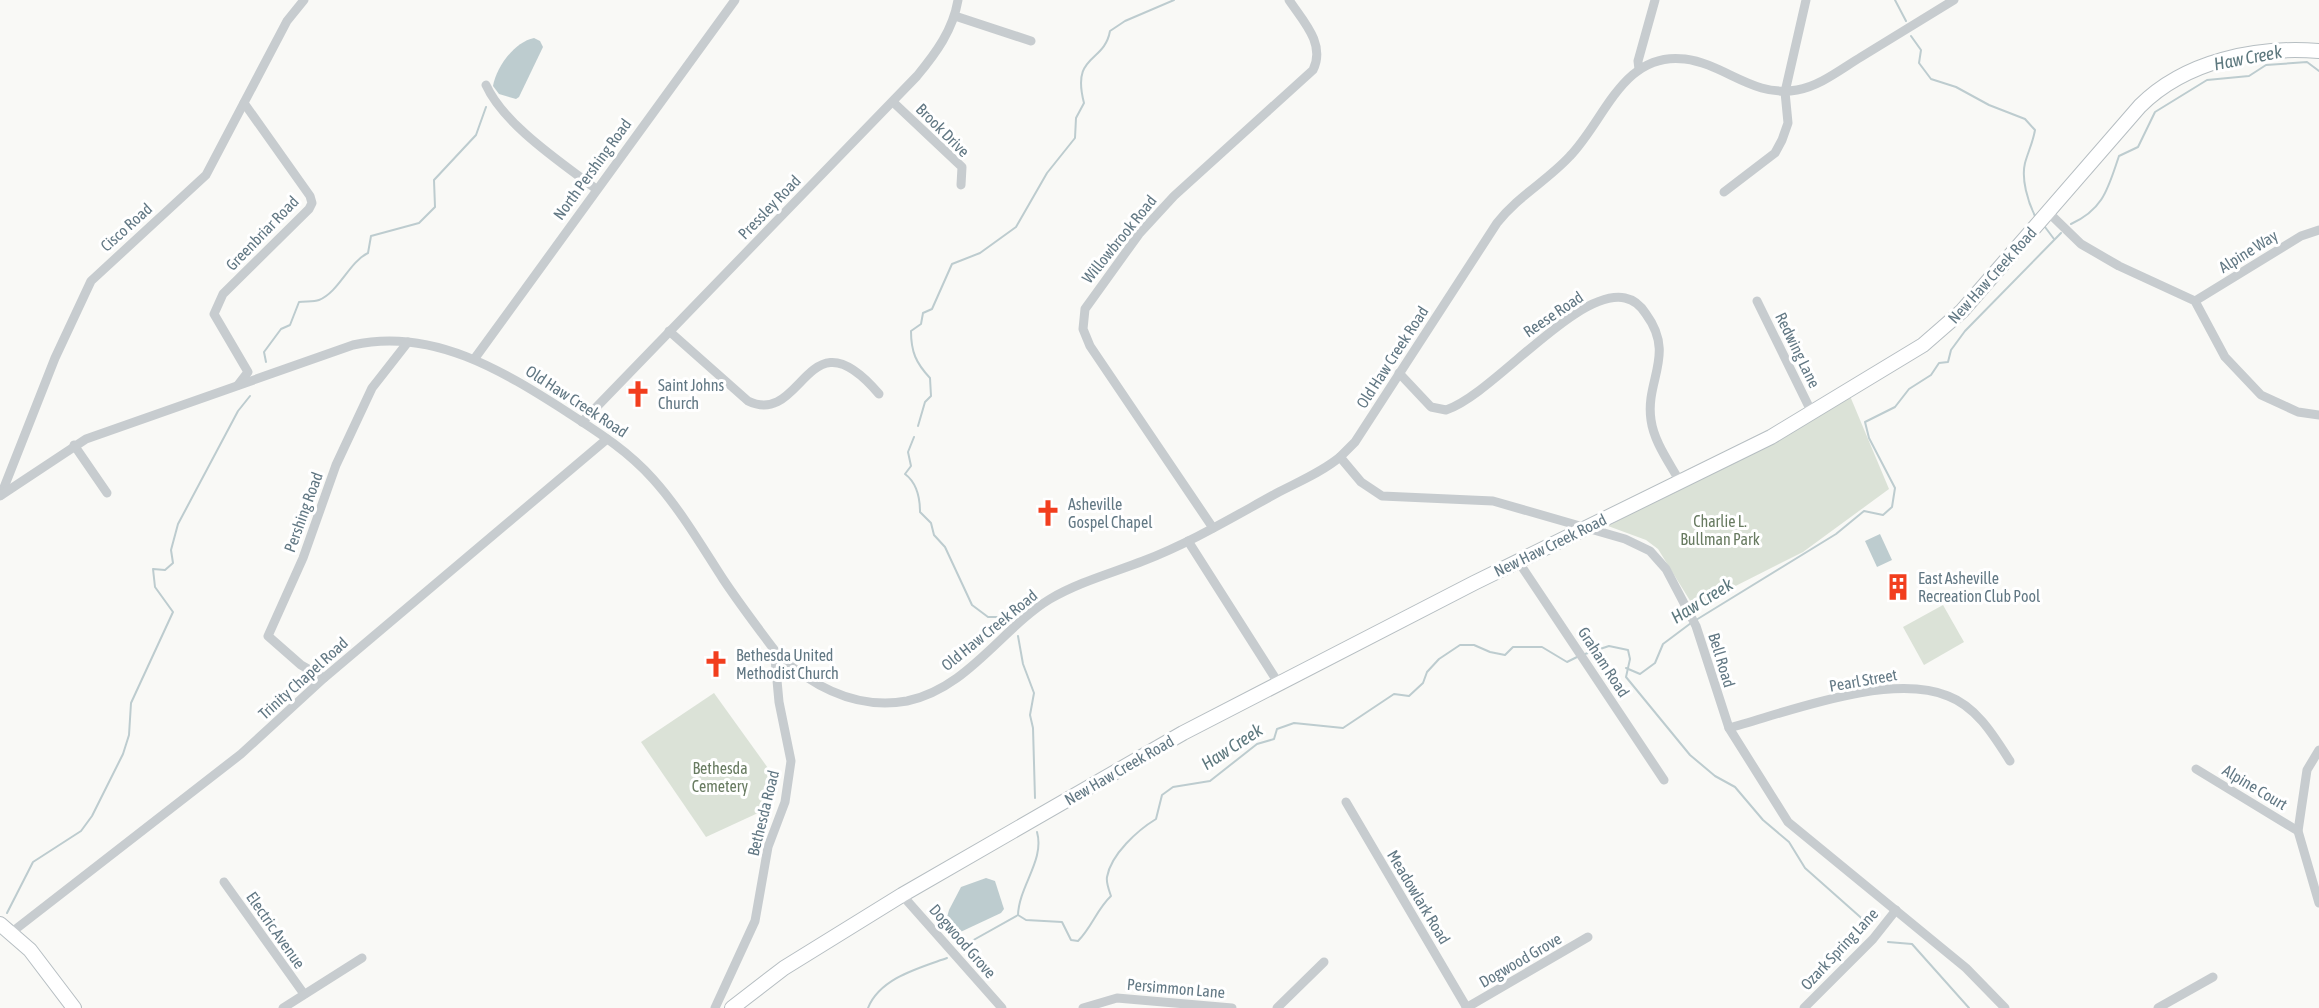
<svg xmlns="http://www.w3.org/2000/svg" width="2319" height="1008" viewBox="0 0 2319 1008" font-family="'Asap Condensed',sans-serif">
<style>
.green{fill:#dbe2d7}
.water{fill:#bdcccf}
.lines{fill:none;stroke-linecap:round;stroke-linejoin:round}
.stream{stroke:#bdcccf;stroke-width:2}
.secondary-casing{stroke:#b6bec2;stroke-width:16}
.street{stroke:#c7cccf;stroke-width:9}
.secondary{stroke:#fff;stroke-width:14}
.labels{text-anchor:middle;stroke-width:6;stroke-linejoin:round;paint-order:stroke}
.street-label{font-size:16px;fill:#627884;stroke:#fff}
.poi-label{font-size:16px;fill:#627884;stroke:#fff;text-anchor:start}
.park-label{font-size:16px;fill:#687b61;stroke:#fff}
.water-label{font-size:18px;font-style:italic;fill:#5d787e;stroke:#fff}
</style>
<rect width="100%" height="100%" fill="#f9f9f6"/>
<g class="green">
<path d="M1850,396L1889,489L1803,552L1694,607L1658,549L1646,540L1608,526Z"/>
<path d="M1943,605L1964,642L1924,665L1903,627Z"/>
<path d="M714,693L778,782L769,808L706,837L641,742Z"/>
</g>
<g class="water">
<path d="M534,38L540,41L543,47L519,97L516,99L499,94L493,86C496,68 514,42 534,38Z"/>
<path d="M1880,534L1892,560L1877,567L1865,541Z"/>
<path d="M986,878L995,881L1004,909L1001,913L954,935L945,925L949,910L961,887Z"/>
</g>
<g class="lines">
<g class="stream">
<path d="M1895,0L1906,21"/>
<path d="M1911,36L1921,50L1919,63L1931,79L1956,87L1989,105L2025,119L2035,130C2033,142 2028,152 2025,163C2021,179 2028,202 2035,216"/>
<path d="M2071,224C2104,209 2108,188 2119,156L2138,147L2155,112L2207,80L2249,76L2266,65L2307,62L2319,71"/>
<path d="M2045,227L2054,239"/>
<path d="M266,362L264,352L281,329L290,325L299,302C305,301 314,302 319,300C339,292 349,262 368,253L371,236L419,223L435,207L434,180L476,135L486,107"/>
<path d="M918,426L925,402L931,396L930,378C916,363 911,352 911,331L921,324L923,313L932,309L952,264L980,253L1016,227L1047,173L1075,138L1076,118L1084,103C1071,53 1104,64 1110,31L1125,21L1174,0"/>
<path d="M914,437L908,452L911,466L905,474C917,483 920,497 920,512L931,523L934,535L945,547L972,605L988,617H1000L1008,623"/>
<path d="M1696,620L1836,534L1864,511L1883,515L1892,507L1895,488L1869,438L1865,422L1895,407L1909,389L1931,375L1939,363L1948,362L1951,350L1965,331L2061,233"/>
<path d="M1018,636L1023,664L1034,693L1030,715L1033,728L1035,798"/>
<path d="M1585,654L1609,646L1628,650L1630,659L1626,677L1690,755L1715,776L1735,787L1763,820L1789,842L1805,868L1867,923"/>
<path d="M1626,668L1640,674L1655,663L1663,644L1691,623"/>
<path d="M7,913L33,862L81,831L92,816L123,754L129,735L131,703L173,612L155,587L153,569L165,570L173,563L171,550L178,524L238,411L250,396"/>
<path d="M1018,915L1026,920L1062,922L1071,940L1078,941C1092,927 1097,909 1111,896C1109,890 1106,883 1107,877C1111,854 1138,830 1156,819L1162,795L1173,787L1210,781L1257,744L1274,739L1277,729L1294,723L1343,728L1394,694L1409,696L1423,683L1427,672L1439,659L1460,645H1474L1490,652L1505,655L1513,647H1542L1567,662L1579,656"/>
<path d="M1018,915C1019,886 1045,860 1037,832"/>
<path d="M1888,942L1912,944L1969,1008"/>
<path d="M961,947L1018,915"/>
<path d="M868,1008C880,978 919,968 947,958"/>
</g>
<defs>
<g id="secondary">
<path d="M0,924L30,950L74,1008"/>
<path d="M732,1008L784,968L902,895L1183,733L1474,583L1771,437L1923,345L1962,311L2140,106C2185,61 2256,46 2319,51"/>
</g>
</defs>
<use href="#secondary" class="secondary-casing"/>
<g class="street">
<path d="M955,16L1031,41"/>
<path d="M1639,69L1638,61L1655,0"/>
<path d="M486,85C504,125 562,163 596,189"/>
<path d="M893,102L962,167L961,185"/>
<path d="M1724,192L1775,153L1782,140L1788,123L1785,92L1806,0"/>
<path d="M2048,212L2081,244L2119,266L2195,301L2225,357L2261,395L2298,412L2319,415"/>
<path d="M1757,301L1812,413"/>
<path d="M2195,301L2301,236L2319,230"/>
<path d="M669,331L748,401C804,428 806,308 879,394"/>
<path d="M475,358L735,0"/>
<path d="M1399,373L1431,407L1446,410C1494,394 1576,288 1625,298C1635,300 1641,306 1646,314C1676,355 1645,380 1651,420C1654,442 1669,462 1680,482"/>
<path d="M238,385L248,372L214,314L223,294L309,209L312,203L310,196L244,103"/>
<path d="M582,422L917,76C936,53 953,30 958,0"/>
<path d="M74,445L107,493"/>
<path d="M1340,457L1361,482L1382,496L1493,501L1625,539L1650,551L1666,569L1696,626L1729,728L1788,822L1966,968L2005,1008"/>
<path d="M1,495L55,358L91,281L206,175L287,21L304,0"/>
<path d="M0,496L86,439L353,345C432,327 503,371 567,412C598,432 628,451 653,479C680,509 701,545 723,579C741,606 760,631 779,656C815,688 858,710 907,701C968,688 1001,629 1050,599C1079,582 1112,573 1143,561C1190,543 1233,517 1277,493C1298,482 1322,472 1340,457L1355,442L1497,223C1518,196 1547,181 1570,156C1605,120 1623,51 1685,59C1725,64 1753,98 1797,90C1820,86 1841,69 1861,57C1892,38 1923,19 1954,0"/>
<path d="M1213,528L1090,346L1083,329L1085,309L1139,234L1174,196L1313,70C1326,44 1303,21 1289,0"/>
<path d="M1188,541L1279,684"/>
<path d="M1518,561L1664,780"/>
<path d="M324,678L301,665L268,636L303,558L336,465L372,388L408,342"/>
<path d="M1729,728C1788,712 1890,672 1948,696C1977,707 1994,736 2010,761"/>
<path d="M2319,750L2307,770L2298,831L2319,903"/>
<path d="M2196,769L2298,831"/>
<path d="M1346,802L1467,1008"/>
<path d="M224,882L304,994"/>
<path d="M902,895L1002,1008"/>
<path d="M12,932L241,754L324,678L607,439"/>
<path d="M283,1008L362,958"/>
<path d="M715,1008L755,921L768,847L785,802L791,761L779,702L775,659L779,656"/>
<path d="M1083,1008L1117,998L1232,1008"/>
<path d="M1277,1008L1324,962"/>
<path d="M1466,1008L1588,937"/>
<path d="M1804,1008L1873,939L1896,910"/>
<path d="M2158,1008L2213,977"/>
</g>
<use href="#secondary" class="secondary"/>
</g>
<defs>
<symbol id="church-bare" viewBox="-9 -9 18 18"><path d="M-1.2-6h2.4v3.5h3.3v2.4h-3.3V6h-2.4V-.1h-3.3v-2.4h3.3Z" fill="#f23e1e" stroke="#fff" stroke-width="2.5" paint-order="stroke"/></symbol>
<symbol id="building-bare" viewBox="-9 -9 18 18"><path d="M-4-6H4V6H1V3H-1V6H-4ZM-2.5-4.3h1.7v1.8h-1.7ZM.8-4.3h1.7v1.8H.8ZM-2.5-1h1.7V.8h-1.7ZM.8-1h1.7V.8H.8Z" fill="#f23e1e" stroke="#fff" stroke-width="2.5" paint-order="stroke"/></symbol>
</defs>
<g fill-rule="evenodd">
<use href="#church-bare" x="619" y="375" width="38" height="38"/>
<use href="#church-bare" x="1029" y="494" width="38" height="38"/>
<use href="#building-bare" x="1879" y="568" width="38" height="38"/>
<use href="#church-bare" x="697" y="645" width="38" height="38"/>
</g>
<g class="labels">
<g class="street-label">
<text transform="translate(943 130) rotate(45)" y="6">Brook Drive</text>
<text transform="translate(592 169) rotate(-54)" y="6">North Pershing Road</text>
<text transform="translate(769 207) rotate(-46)" y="6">Pressley Road</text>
<text transform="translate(126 227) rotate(-42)" y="6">Cisco Road</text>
<text transform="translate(262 233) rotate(-46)" y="6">Greenbriar Road</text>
<text transform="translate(1119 239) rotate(-51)" y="6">Willowbrook Road</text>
<text transform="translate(2248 251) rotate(-32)" y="6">Alpine Way</text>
<text transform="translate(1992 275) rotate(-48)" y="6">New Haw Creek Road</text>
<text transform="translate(1553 314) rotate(-34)" y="6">Reese Road</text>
<text transform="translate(1798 350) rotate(64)" y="6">Redwing Lane</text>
<text transform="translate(1392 357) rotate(-57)" y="6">Old Haw Creek Road</text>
<text transform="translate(577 401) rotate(33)" y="6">Old Haw Creek Road</text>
<text transform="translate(303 512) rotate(-70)" y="6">Pershing Road</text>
<text transform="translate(1550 545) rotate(-26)" y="6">New Haw Creek Road</text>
<text transform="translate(989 630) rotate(-39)" y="6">Old Haw Creek Road</text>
<text transform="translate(1722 660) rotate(73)" y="6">Bell Road</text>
<text transform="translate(1604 662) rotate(57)" y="6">Graham Road</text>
<text transform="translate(303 678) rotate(-42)" y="6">Trinity Chapel Road</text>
<text transform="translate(1863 680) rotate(-10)" y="6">Pearl Street</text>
<text transform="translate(1119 770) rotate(-30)" y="6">New Haw Creek Road</text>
<text transform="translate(2255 787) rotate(31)" y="6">Alpine Court</text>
<text transform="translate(763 813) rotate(-76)" y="6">Bethesda Road</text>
<text transform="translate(1419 897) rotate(59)" y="6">Meadowlark Road</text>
<text transform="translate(276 930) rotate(55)" y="6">Electric Avenue</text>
<text transform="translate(963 941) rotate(49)" y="6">Dogwood Grove</text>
<text transform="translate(1839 949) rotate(-47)" y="6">Ozark Spring Lane</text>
<text transform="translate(1520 960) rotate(-30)" y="6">Dogwood Grove</text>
<text transform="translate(1176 988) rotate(5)" y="6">Persimmon Lane</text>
</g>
<g class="poi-label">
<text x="658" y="391">Saint Johns<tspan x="658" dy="18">Church</tspan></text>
<text x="1068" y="510">Asheville<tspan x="1068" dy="18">Gospel Chapel</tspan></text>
<text x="1918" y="584">East Asheville<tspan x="1918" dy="18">Recreation Club Pool</tspan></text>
<text x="736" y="661">Bethesda United<tspan x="736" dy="18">Methodist Church</tspan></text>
</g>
<g class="park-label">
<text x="1720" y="527">Charlie L.<tspan x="1720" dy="18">Bullman Park</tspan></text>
<text x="720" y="774">Bethesda<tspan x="720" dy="18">Cemetery</tspan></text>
</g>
<g class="water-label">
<text transform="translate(2248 58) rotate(-11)" y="6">Haw Creek</text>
<text transform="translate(1702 601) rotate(-32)" y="6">Haw Creek</text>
<text transform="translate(1232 747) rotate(-33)" y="6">Haw Creek</text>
</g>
</g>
</svg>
